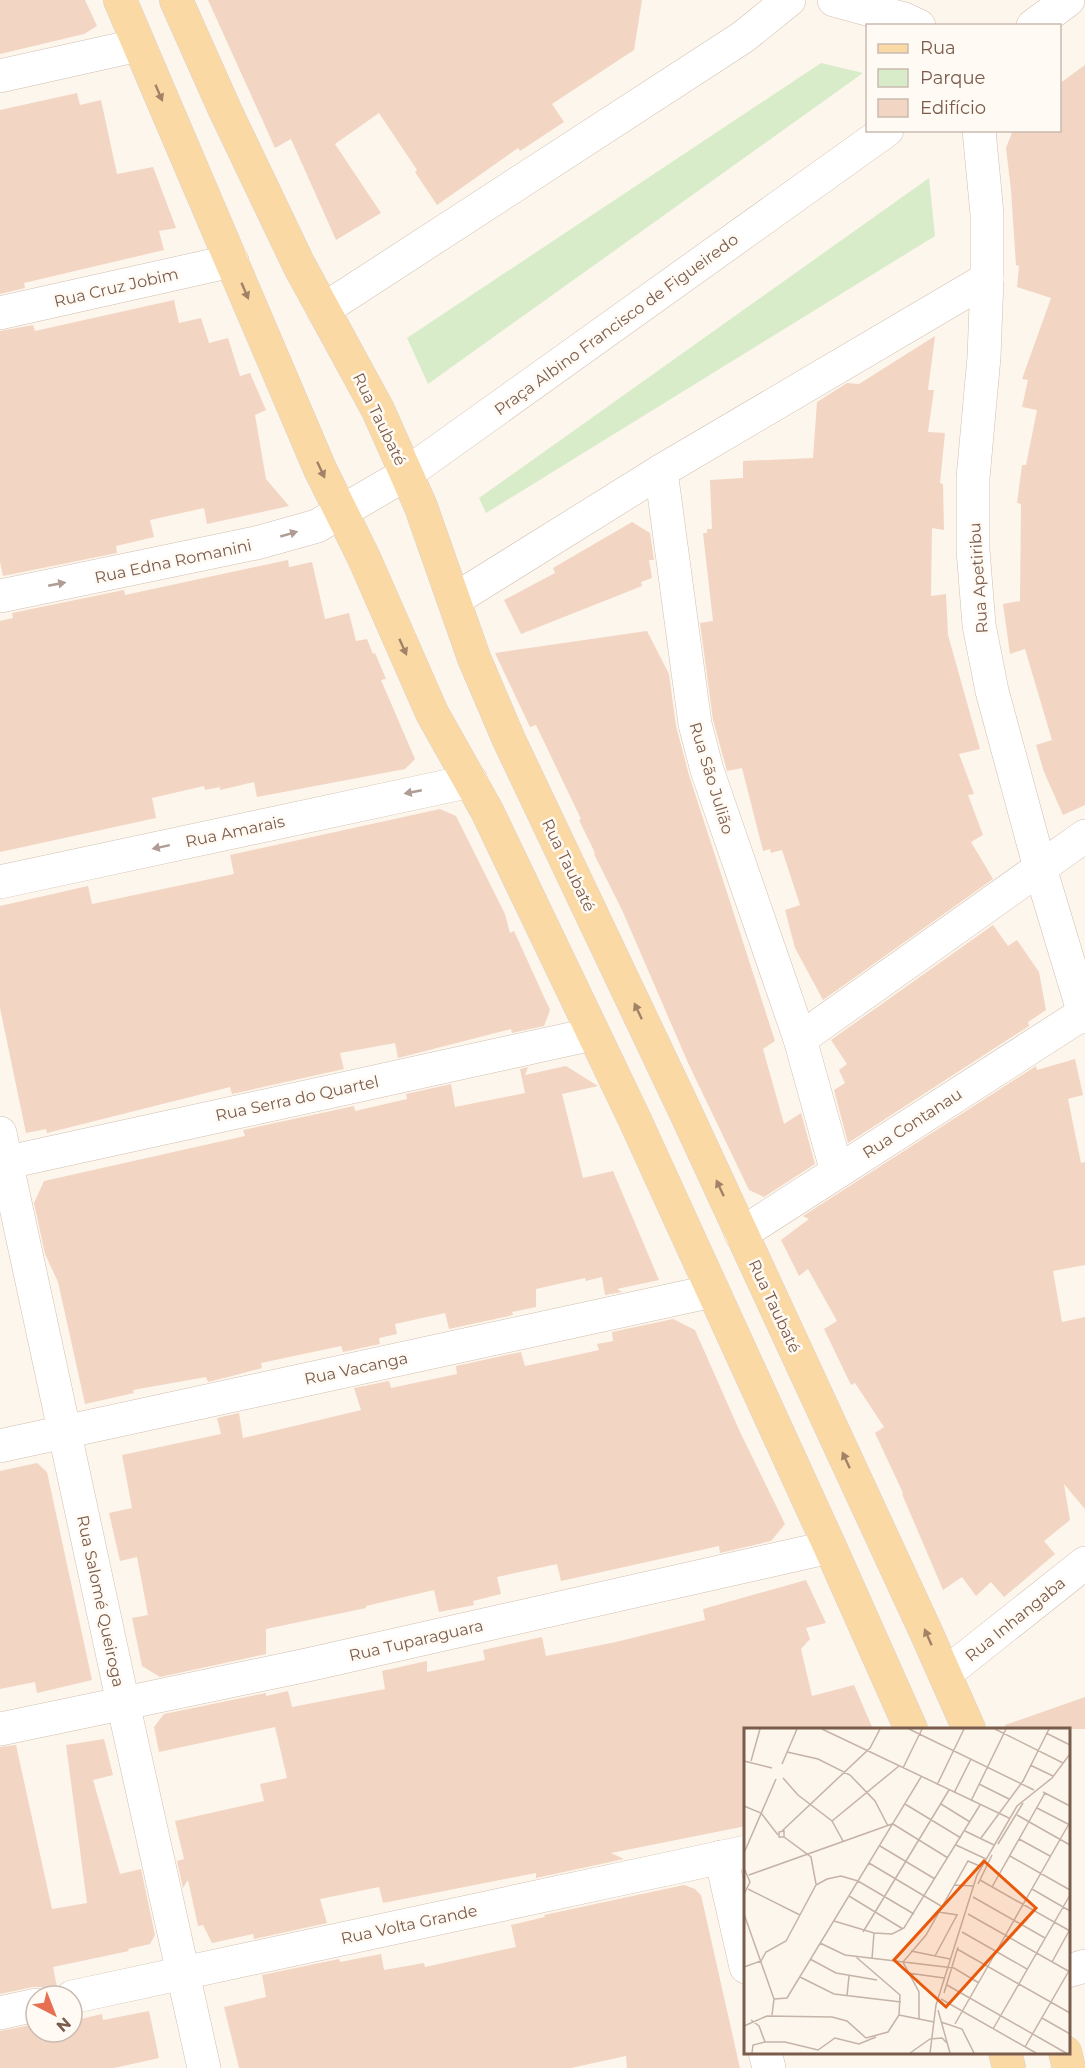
<svg xmlns="http://www.w3.org/2000/svg" width="1085" height="2068" viewBox="0 0 1085 2068" font-family="Montserrat,sans-serif">
<style>
.green{fill:#d8ecc9}
.building{fill:#f3d5c3}
.lines{fill:none;stroke-linecap:round;stroke-linejoin:round}
.minor-casing{stroke:#d1beb0;stroke-width:34}
.major-casing{stroke:#dad1cd;stroke-width:34}
.minor{stroke:#fff;stroke-width:33}
.major{stroke:#fbd9a5;stroke-width:33}
.oneway{fill:#a18267}
.oneway2{fill:#af9d94}
.labels{text-anchor:middle;stroke-width:5;stroke-linejoin:round;paint-order:stroke}
.street-label{font-size:16px;fill:#7a5c4d;stroke:#fffaf3}
.inset-road{fill:none;stroke:#c5b3a7;stroke-width:1.5}
.view{fill:#e8590c;fill-opacity:0.15;stroke:#e8590c;stroke-width:3}
.inset-edge{fill:none;stroke:#7a5c4d;stroke-width:3}
</style>
<rect width="100%" height="100%" fill="#fdf6ec"/>
<g class="green">
<path d="M821,63L863,73L428,384L407,338Z"/>
<path d="M929,178L935,236L486,513L479,498Z"/>
</g>
<g class="building">
<path d="M0,0H85L97,26L84,34L0,54Z"/>
<path d="M208,0H642L634,50L552,104L564,122L520,151L518,148L437,205L415,172L417,170L379,113L335,144L381,213L336,240L291,139L275,148Z"/>
<path d="M1085,65V805L1063,815L1044,772L1036,745L1052,740L1025,649L1010,654L1003,604L1020,601L1021,504L1017,503L1022,465H1026L1037,410L1022,407L1028,380L1022,379L1051,298L1017,287L1019,266L1016,265L1011,190L1006,148L1013,130H1059V84Z"/>
<path d="M77,93L80,105L101,100L117,174L153,167L176,228L159,231L164,250L24,283L25,288L0,294V110Z"/>
<path d="M174,300L179,323L201,318L209,343L228,338L240,376L250,373L266,410L255,415L266,479L289,506L207,524L204,508L150,520L154,537L116,546L117,553L3,576L0,562V331L33,325L35,331Z"/>
<path d="M935,336L928,390H934L928,432L945,433L940,483L943,484L944,530L932,528L931,596L946,594L948,635L980,749L959,754L974,794L968,795L983,835L971,842L993,879L823,1000L795,948L785,910L800,905L782,850L771,853L770,849L763,851L742,768L727,771L713,720L700,623L713,621L703,533H707V529H712L710,480L743,478V461L813,458L817,402L847,383L859,384Z"/>
<path d="M632,522L650,533L654,560H649L652,578L641,582L642,586L521,634L504,600L555,573L553,568Z"/>
<path d="M288,560L289,567L312,562L325,619L349,613L356,641L367,639L373,654L375,653L386,679L381,680L415,759L405,769L257,797L254,782L220,790V787L205,790L204,786L152,798L156,818L0,852V621L13,618L12,613L124,590L125,595Z"/>
<path d="M647,631L669,674L676,726L689,775L775,1041L763,1049L784,1124L801,1113L815,1164L764,1197L749,1190L689,1065L622,910L594,854L595,853L579,820L581,819L536,725L530,727L495,653Z"/>
<path d="M440,809L456,816L505,914L510,933L514,931L550,1010L544,1026L512,1033L511,1029L398,1058L395,1043L340,1053L344,1069L232,1094L230,1087L47,1133L46,1129L26,1133L0,1008V906L88,886L92,904L234,874L230,855Z"/>
<path d="M993,925L1008,946L1017,940L1039,972L1046,1010L1028,1022L1029,1026L848,1143L834,1090L845,1083L839,1070L847,1064L831,1040Z"/>
<path d="M1075,1059L1083,1095L1068,1099L1081,1163L1085,1162V1265L1053,1271L1062,1322L1085,1317V1509L1064,1484L1070,1520L1044,1541L1055,1554L1004,1597L991,1582L976,1596L962,1577L943,1590L902,1494L903,1493L875,1433L884,1427L855,1383L851,1385L824,1329L837,1321L808,1269L799,1276L781,1240L809,1219L803,1216L1036,1066L1037,1070Z"/>
<path d="M566,1066L598,1086L562,1094L583,1178L613,1171L659,1280L617,1289L622,1292L605,1295L602,1277L586,1281L585,1278L536,1289V1307L512,1312L513,1315L449,1329L445,1313L395,1324L397,1334L379,1338L380,1344L343,1352L341,1346L261,1363L262,1368L232,1376L208,1382L206,1377L133,1390L134,1393L85,1404L58,1282L45,1254L34,1203L44,1181L245,1136L243,1130L354,1106L355,1111L407,1099L406,1094L451,1084L455,1107L525,1093L520,1069L528,1067L525,1075Z"/>
<path d="M673,1319L695,1330L740,1432L785,1524L771,1541L720,1553L719,1546L561,1581L557,1564L497,1577L501,1594L473,1601L474,1605L439,1612L434,1590L366,1606V1608L266,1629V1654L160,1677L142,1666L132,1618L148,1615L137,1557L120,1561L109,1513L132,1508L122,1455L221,1434L217,1418L239,1413L243,1438L328,1418L361,1410L354,1388L389,1381L391,1388L457,1374L456,1366L521,1352L525,1366L549,1361L599,1350L597,1344L613,1341L612,1332Z"/>
<path d="M37,1463L47,1472L92,1680L37,1693L35,1682L0,1689V1471Z"/>
<path d="M806,1580L826,1623L806,1628L810,1639L801,1649L812,1696L854,1685L873,1729H746V1826L611,1853L624,1859L536,1878V1873L383,1903L379,1887L320,1899L327,1923L254,1939L253,1934L212,1943L203,1925L198,1926L188,1880L183,1888L177,1861L184,1859L175,1821L264,1801L260,1784L287,1778L275,1727L159,1752L154,1727L164,1714L266,1693V1696L288,1691L292,1707L385,1689L382,1671L427,1661V1672L485,1660L483,1650L542,1637L546,1656L616,1642L705,1620L703,1609Z"/>
<path d="M1085,1697V1729H1006L1005,1725Z"/>
<path d="M104,1739L113,1775L93,1780L120,1874L141,1869L155,1935L150,1944L128,1949L129,1951L53,1967L57,1987L54,1996L42,1987H33L0,1994V1747L16,1745L52,1909L87,1903L66,1745Z"/>
<path d="M684,1885L695,1889L701,1895L740,2068H627L626,2056L571,2068H239L224,2007L266,1997L262,1975L339,1959L340,1962L381,1954L384,1970L424,1963L425,1967L516,1947L511,1925L545,1917L544,1915Z"/>
<path d="M149,2011L159,2058L114,2068H0V2031L36,2024V2032H72V2021L102,2014L103,2020Z"/>
</g>
<g class="lines">
<defs>
<g id="minor">
<path d="M834,0L904,19L919,26"/>
<path d="M1033,26L1068,0"/>
<path d="M0,76L139,45"/>
<path d="M979,130L987,214V279L984,357L973,478V550L979,625L992,691L1040,868L1085,1017"/>
<path d="M323,310L743,37L789,0"/>
<path d="M0,313L232,261"/>
<path d="M661,471L695,724L707,770L800,1039L837,1172"/>
<path d="M0,596L256,543L317,526L406,474L887,130"/>
<path d="M454,600L661,471L987,279"/>
<path d="M0,882L471,781"/>
<path d="M800,1039L1085,836"/>
<path d="M0,1133L123,1703L204,2068"/>
<path d="M0,1164L593,1034"/>
<path d="M741,1234L1084,1013"/>
<path d="M0,1446L713,1291"/>
<path d="M945,1674L1085,1563"/>
<path d="M0,1729L307,1665L830,1547"/>
<path d="M721,1857L746,1967"/>
<path d="M1068,1971L1085,1966"/>
<path d="M72,1997L746,1852"/>
<path d="M0,2013L36,2005"/>
<path d="M765,2052L769,2068"/>
</g>
<g id="major">
<path d="M120,0L320,469L364,558L432,713L487,811L634,1118L830,1547L911,1729"/>
<path d="M176,0L225,110L299,265L378,410L421,507L474,658L509,740L685,1111L926,1632L969,1729"/>
<path d="M1005,2052L1009,2068"/>
<path d="M1065,2052L1069,2068"/>
</g>
</defs>
<use href="#minor" class="minor-casing"/>
<use href="#major" class="major-casing"/>
<use href="#minor" class="minor"/>
<use href="#major" class="major"/>
</g>
<defs><path id="oneway-solid" d="M-6-.8H1V-3.2L6.5 0L1 3.2V.8H-6Z" transform="scale(1.5)"/></defs>
<g class="oneway">
<use href="#oneway-solid" transform="translate(159 93) rotate(67)"/>
<use href="#oneway-solid" transform="translate(245 291) rotate(67)"/>
<use href="#oneway-solid" transform="translate(321 470) rotate(65)"/>
<use href="#oneway-solid" transform="translate(403 647) rotate(66)"/>
<use href="#oneway-solid" transform="translate(638 1011) rotate(-115)"/>
<use href="#oneway-solid" transform="translate(720 1188) rotate(-115)"/>
<use href="#oneway-solid" transform="translate(846 1460) rotate(-115)"/>
<use href="#oneway-solid" transform="translate(928 1637) rotate(-114)"/>
</g>
<g class="oneway2">
<use href="#oneway-solid" transform="translate(289 534) rotate(-16)"/>
<use href="#oneway-solid" transform="translate(57 584) rotate(-11)"/>
<use href="#oneway-solid" transform="translate(413 792) rotate(169)"/>
<use href="#oneway-solid" transform="translate(161 847) rotate(168)"/>
</g>
<g class="labels">
<g class="street-label">
<text transform="translate(116 287) rotate(-13)" y="6">Rua Cruz Jobim</text>
<text transform="translate(616 324) rotate(-36)" y="6">Praça Albino Francisco de Figueiredo</text>
<text transform="translate(380 419) rotate(64)" y="6">Rua Taubaté</text>
<text transform="translate(173 561) rotate(-12)" y="6">Rua Edna Romanini</text>
<text transform="translate(978 578) rotate(-94)" y="6">Rua Apetiribu</text>
<text transform="translate(712 778) rotate(73)" y="6">Rua São Julião</text>
<text transform="translate(235 831) rotate(-12)" y="6">Rua Amarais</text>
<text transform="translate(569 865) rotate(64)" y="6">Rua Taubaté</text>
<text transform="translate(297 1098) rotate(-12)" y="6">Rua Serra do Quartel</text>
<text transform="translate(912 1123) rotate(-33)" y="6">Rua Contanau</text>
<text transform="translate(775 1306) rotate(65)" y="6">Rua Taubaté</text>
<text transform="translate(356 1368) rotate(-12)" y="6">Rua Vacanga</text>
<text transform="translate(101 1601) rotate(78)" y="6">Rua Salomé Queiroga</text>
<text transform="translate(1015 1619) rotate(-39)" y="6">Rua Inhangaba</text>
<text transform="translate(416 1640) rotate(-13)" y="6">Rua Tuparaguara</text>
<text transform="translate(409 1924) rotate(-12)" y="6">Rua Volta Grande</text>
</g>
</g>
<g transform="translate(744 1728)">
<rect width="326" height="326" fill="#fdf6ec"/>
<path class="inset-road" d="M78,1L265,90M165,1L290,62M251,1L319,35M302,5L326,17M43,24L74,31L106,47L131,73L144,98M0,33L28,40M7,33L16,1M38,36L53,1M286,37L309,48M159,40L178,1M39,50L54,67L88,93L99,113M235,56L265,71M193,57L220,1M299,64L326,78M210,65L227,31M227,73L262,1M161,76L217,110M197,76L226,94M0,78L17,85L34,107M293,80L324,96M273,87L326,117M88,93L155,38M149,96L204,130M38,103L126,20L136,1M221,103L250,117M40,109V103L35,104V109H40L67,129L72,156M237,110L279,53L305,1M275,111L306,128M254,116L279,75M212,117L242,131M136,118L191,151M0,125L32,51M266,128L326,162M125,135L197,178M0,140L6,154L0,166M5,147L148,96M236,152L326,203M234,156L248,127M210,157L229,158M248,159L301,65M4,161L56,187M288,161L326,183M105,168L159,201M229,169L301,210M194,184L214,187M0,186L30,271L28,287M224,186L326,244M90,193L130,205L148,206L160,200L236,77M119,204L205,62M218,204L283,241M76,215L101,227L210,240L235,255M213,221L326,285M167,223L206,231M191,228L213,187M66,231L92,245L133,252M128,231L130,205M308,234L325,203M0,239L17,233L22,224L42,213L72,157L83,151L97,148L114,153L170,186M164,245L200,250M56,249L90,266L157,274M203,257L322,325M200,265L214,219M103,268L105,248M30,271L43,270L177,49M197,271L292,325M194,282L206,325M155,287L190,294M298,290L326,306M175,291V264L159,234L182,207L224,133L238,139M7,292L15,298L21,314M197,294L218,301L230,325M211,296L326,94M0,298L23,288L88,289L103,293L122,310L144,304L155,287L156,267L112,229M249,301L326,167M186,311L198,310L203,315M281,319L326,241M8,325L9,317L21,314H41L74,322L91,310L115,316L132,309M166,325L186,311M186,325L192,277L233,147L273,78L308,50L326,26"/>
<path class="view" d="M240,133L292,180L202,279L150,232Z"/>
<rect width="326" height="326" class="inset-edge"/>
</g>
<rect x="866" y="24" width="195" height="108" fill="#fffaf3" stroke="#cabbb1" stroke-width="1.5"/>
<rect x="878" y="44" width="30" height="9" fill="#fbd9a5" stroke="#cabbb1" stroke-width="1.5"/>
<text x="920" y="54" font-size="18" fill="#7a5c4d">Rua</text>
<rect x="878" y="69" width="30" height="18" fill="#d8ecc9" stroke="#cabbb1" stroke-width="1.5"/>
<text x="920" y="84" font-size="18" fill="#7a5c4d">Parque</text>
<rect x="878" y="99" width="30" height="18" fill="#f3d5c3" stroke="#cabbb1" stroke-width="1.5"/>
<text x="920" y="114" font-size="18" fill="#7a5c4d">Edifício</text>
<g transform="translate(54 2014) rotate(138)"><circle r="28" fill="#fffaf3" stroke="#cabbb1" stroke-width="1.5"/>
<path d="M0-4.5L10 22L0 15L-10 22Z" fill="#e76f51"/>
<text y="-9" font-size="16" font-weight="bold" text-anchor="middle" fill="#7a5c4d">N</text>
</g>
</svg>
